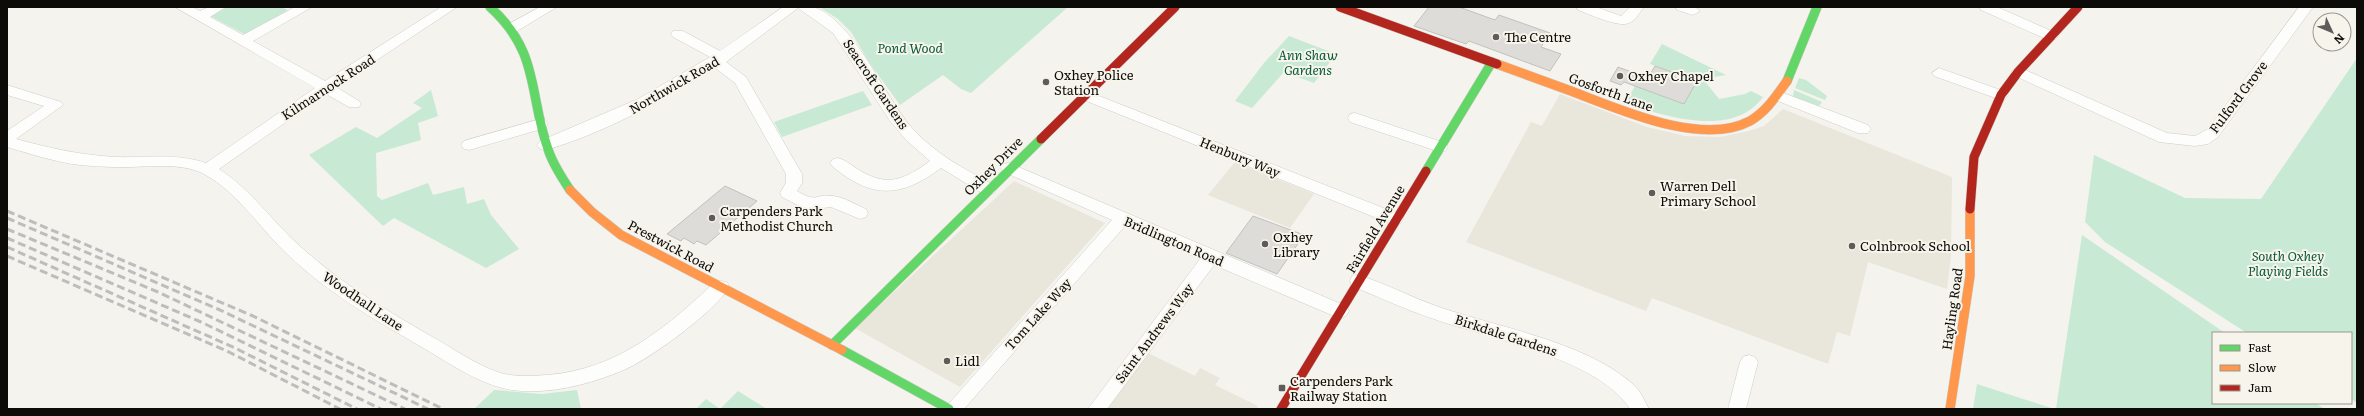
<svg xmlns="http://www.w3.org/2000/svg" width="2364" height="416" viewBox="0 0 2364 416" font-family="Literata,serif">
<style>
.built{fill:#e9e6db}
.green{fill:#c8e9d4}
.building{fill:#dddcd9;stroke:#c1c1bd}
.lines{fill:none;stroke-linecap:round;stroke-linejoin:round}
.street-casing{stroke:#cecdc9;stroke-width:1}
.fast-casing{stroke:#cecdc9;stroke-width:10}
.slow-casing{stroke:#cecdc9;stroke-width:10}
.jam-casing{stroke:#cecdc9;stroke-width:10}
.street{fill:#fdfdfc;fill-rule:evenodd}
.fast{stroke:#63d668;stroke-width:9}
.slow{stroke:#ff974d;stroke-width:9}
.jam{stroke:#b3261e;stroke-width:9}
.rail{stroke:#bebdbd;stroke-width:3;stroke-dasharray:8 4;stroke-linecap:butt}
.poi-dot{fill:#5d5c58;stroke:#f7f4eb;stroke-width:1.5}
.labels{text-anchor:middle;stroke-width:4;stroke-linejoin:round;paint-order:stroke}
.poi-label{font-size:13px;fill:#0c0b08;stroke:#f7f4eb;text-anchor:start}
.park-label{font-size:13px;font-style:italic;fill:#085a39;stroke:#f7f4eb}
.street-label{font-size:13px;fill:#0c0b08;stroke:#f7f4eb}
</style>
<rect width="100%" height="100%" fill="#f4f3ee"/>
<g class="built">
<path d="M1560,94L1647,127L1685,136L1720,137L1749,131L1764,126L1783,109L1952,177L1951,256L1947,289L1868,262L1850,336L1837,332L1828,364L1652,298L1646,311L1466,242L1531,122L1542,126Z"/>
<path d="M1235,162L1314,194L1290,228L1208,195Z"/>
<path d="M1014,181L1105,223L960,387L855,328Z"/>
<path d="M1148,353L1195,376L1200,368L1220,378L1215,385L1258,406L1256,409H1106Z"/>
</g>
<g class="green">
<path d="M223,7H282L290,12L246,35L208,15Z"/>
<path d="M819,7H1068L971,93L961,89L943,75L900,105L871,65L851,32L838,19Z"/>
<path d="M1289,36L1336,54L1314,83L1284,72L1252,108L1235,101L1264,63Z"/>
<path d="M1662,44L1726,75L1703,79L1719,99L1745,94L1751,91L1763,97C1733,139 1664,116 1625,103L1635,86L1684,104L1697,81L1650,64Z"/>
<path d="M2357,58V403L2351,399V333H2247L2105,242L2085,222L2094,155L2185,198L2261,199Z"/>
<path d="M1799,78L1806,80L1827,96L1825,100L1795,88Z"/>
<path d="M431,90L438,116L418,123L421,140L376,153L377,196L382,200L428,183L433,195L464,187L467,204L484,199L491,215L519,249L486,268L394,218L383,226L309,155L356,127L377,138L422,108L413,103Z"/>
<path d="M1794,90L1822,102L1819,106L1793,97Z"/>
<path d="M863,91L872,105L782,137L774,122Z"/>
<path d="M2082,235L2225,333H2213V403H2315L2325,409H2056Z"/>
<path d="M1977,384L2054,409H1973Z"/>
<path d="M494,390L542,394L577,390L581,409H474Z"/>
<path d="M738,391L767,409H696L706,399L720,409Z"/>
</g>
<g class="building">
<path d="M1429,7H1459L1495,20L1499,15L1550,33L1541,47L1561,54L1550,71L1469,41L1466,44L1414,26Z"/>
<path d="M1655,66L1697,81L1684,104L1624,82L1621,85L1610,81L1618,67L1648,78Z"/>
<path d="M725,186L757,201L706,245L697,241L694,244L684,238L681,241L667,234Z"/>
<path d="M1253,216L1304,235L1277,274L1226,253Z"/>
</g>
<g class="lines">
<defs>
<g id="street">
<path d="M175,7H192L200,11L209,7H226L210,17L243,35L295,7H312L253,41L325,81L441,7H457L336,87L359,101L361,104L359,107H349L326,94L219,169C252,190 273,223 302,248C341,283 384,309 429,335C453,348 478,367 504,374C518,377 533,376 547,375C616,370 666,328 715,282L721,281L727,282L729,287C717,310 651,358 626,369C591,384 550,395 512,390C481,385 452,365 425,349C377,321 329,294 288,255C260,229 239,193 204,174C179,161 144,168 117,167C105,167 92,166 80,165C55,162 31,154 7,147V131L44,106L7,95V85L61,102L63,105L16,139C49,148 80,155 115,157C146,158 176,153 206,163L315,88Z"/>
<path d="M540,7H557L517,31H507L505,28L507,25Z"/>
<path d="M783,7C793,7 808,4 816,8C856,24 883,95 912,128C934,153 964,169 994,185L996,189L994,193H982L941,168C901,198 872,199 833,167L830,163L833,159L838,158C846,160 852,166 859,170C888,188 905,179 930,161L906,140L890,121L833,33L798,8L726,62L746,77L802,174V183L797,191C819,204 815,193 833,196C844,197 856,205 866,209L868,213L866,217L860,219L831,207L807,210L782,197L780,193L786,183V174L735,83L714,67C664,100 603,134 545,150L540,149L537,145L540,141L638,99L710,57L673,37L671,34L673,31H683L720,51Z"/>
<path d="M1576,7H1596L1621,16L1630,7H1644C1640,12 1635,21 1629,23C1619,28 1589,14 1578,10Z"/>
<path d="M1675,7H1695L1700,11L1693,15L1677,10Z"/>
<path d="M1979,7H1997L2056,33L2058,36L2056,39H2046L1981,10Z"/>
<path d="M2299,7H2313L2218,137L2208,144L2195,146L2159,142L2013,75L2011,72L2018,67L2023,69L2167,133L2195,136L2208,129Z"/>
<path d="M1939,68L2006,92L2008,95L2006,98L2001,100L1934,76L1932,73Z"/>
<path d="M1084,90L1401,215L1403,219L1401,223L1395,225L1389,223L1079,98L1077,95L1079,92Z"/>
<path d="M1778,91L1868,125L1871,129L1868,133H1858L1773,99L1771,96L1773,93Z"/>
<path d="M1355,113L1445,143L1448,147L1445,151L1440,152L1350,122L1348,118L1350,114Z"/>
<path d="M540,119L545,120L548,124L545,128L469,150L464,149L461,145L464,141Z"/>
<path d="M1009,163L1346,306L1349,311L1346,316L1340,318L1334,316L1214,265L1107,409H1088L1200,259L1125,226L964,409H944L1112,220L1004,172L1001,168L1004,164Z"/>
<path d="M1358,275C1388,284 1416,300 1445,309C1503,328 1590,344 1635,386C1641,392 1645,402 1649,409H1630C1599,359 1488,338 1434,319C1406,310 1379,297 1352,286L1350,281L1352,276Z"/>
<path d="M1749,355L1755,357L1758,362L1746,409H1728L1740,362L1743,357Z"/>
</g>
<g id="fast">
<path d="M490,7C541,53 528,95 549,152C554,166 562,178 570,190"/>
<path d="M1787,81L1817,7"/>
<path d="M1426,171L1492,62"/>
<path d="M832,345L1041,139"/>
<path d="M842,350L949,409"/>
</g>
<g id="slow">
<path d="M1497,64C1522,73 1547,82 1571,91C1619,109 1701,147 1750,121C1767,111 1776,96 1787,81"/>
<path d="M570,190L592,212L621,235L842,350"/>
<path d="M1950,409L1970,276V209"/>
</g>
<g id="jam">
<path d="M1340,7L1497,64"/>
<path d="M1041,139L1175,7"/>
<path d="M1970,209L1974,157L2001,95L2018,72L2078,7"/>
<path d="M1281,409L1426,171"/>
</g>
</defs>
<use href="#street" class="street-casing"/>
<use href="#fast" class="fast-casing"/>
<use href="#slow" class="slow-casing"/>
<use href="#jam" class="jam-casing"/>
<use href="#street" class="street"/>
<use href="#fast" class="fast"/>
<use href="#slow" class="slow"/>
<use href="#jam" class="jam"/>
<g class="rail">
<path d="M7,211L253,316L443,409"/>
<path d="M7,218L220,310L428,409"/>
<path d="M7,229L158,292L405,409"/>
<path d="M7,238L201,322L381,409"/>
<path d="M7,247L235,348L357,409"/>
<path d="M7,256L229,352L340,409"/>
</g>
</g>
<g class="poi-dot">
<circle cx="1496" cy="37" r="4"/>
<circle cx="1620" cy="76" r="4"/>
<circle cx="1046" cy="82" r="4"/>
<circle cx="1652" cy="193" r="4"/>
<circle cx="712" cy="218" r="4"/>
<circle cx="1265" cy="244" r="4"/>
<circle cx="1852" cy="246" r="4"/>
<circle cx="947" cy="361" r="4"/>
<rect x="1278" y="384" width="8" height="8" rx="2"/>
</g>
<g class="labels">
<g class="poi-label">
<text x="1504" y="42">The Centre</text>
<text x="1054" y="80">Oxhey Police<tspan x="1054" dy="15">Station</tspan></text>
<text x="1628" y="81">Oxhey Chapel</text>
<text x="1660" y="191">Warren Dell<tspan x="1660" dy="15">Primary School</tspan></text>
<text x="720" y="216">Carpenders Park<tspan x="720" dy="15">Methodist Church</tspan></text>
<text x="1273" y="242">Oxhey<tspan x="1273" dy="15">Library</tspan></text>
<text x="1860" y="251">Colnbrook School</text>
<text x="955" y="366">Lidl</text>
<text x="1290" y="386">Carpenders Park<tspan x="1290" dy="15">Railway Station</tspan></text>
</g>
<g class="park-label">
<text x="910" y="53">Pond Wood</text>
<text x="1308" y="60">Ann Shaw<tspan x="1308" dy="15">Gardens</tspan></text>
<text x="2288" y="261">South Oxhey<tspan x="2288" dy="15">Playing Fields</tspan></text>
</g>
<g class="street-label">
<text transform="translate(876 84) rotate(56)" y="5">Seacroft Gardens</text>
<text transform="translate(674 85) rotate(-30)" y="5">Northwick Road</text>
<text transform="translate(328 87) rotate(-33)" y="5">Kilmarnock Road</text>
<text transform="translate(1611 92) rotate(20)" y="5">Gosforth Lane</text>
<text transform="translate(2238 97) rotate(-53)" y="5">Fulford Grove</text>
<text transform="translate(1240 157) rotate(22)" y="5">Henbury Way</text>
<text transform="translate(993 166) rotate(-45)" y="5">Oxhey Drive</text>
<text transform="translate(1375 229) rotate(-59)" y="5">Fairfield Avenue</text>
<text transform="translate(1174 241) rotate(23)" y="5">Bridlington Road</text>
<text transform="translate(671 246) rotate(28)" y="5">Prestwick Road</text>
<text transform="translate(363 301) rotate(34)" y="5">Woodhall Lane</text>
<text transform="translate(1952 309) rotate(-82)" y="5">Hayling Road</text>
<text transform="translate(1038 314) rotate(-48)" y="5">Tom Lake Way</text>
<text transform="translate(1154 333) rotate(-53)" y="5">Saint Andrews Way</text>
<text transform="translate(1506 335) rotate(18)" y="5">Birkdale Gardens</text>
</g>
</g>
<rect width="2364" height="416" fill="none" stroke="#0c0b08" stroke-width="16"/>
<rect x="2212" y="332" width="140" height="72" fill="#f7f4eb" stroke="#999790"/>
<rect x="2220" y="345" width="20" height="6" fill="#63d668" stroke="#999790"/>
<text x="2248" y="352" font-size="12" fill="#0c0b08">Fast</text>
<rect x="2220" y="365" width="20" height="6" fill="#ff974d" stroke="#999790"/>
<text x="2248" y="372" font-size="12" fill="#0c0b08">Slow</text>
<rect x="2220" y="385" width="20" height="6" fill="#b3261e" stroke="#999790"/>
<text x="2248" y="392" font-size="12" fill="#0c0b08">Jam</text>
<g transform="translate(2332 32) rotate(134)"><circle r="19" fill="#f7f4eb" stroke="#999790"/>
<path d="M0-3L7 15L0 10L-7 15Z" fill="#5d5c58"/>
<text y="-6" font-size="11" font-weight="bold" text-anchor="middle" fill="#0c0b08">N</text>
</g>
</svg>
